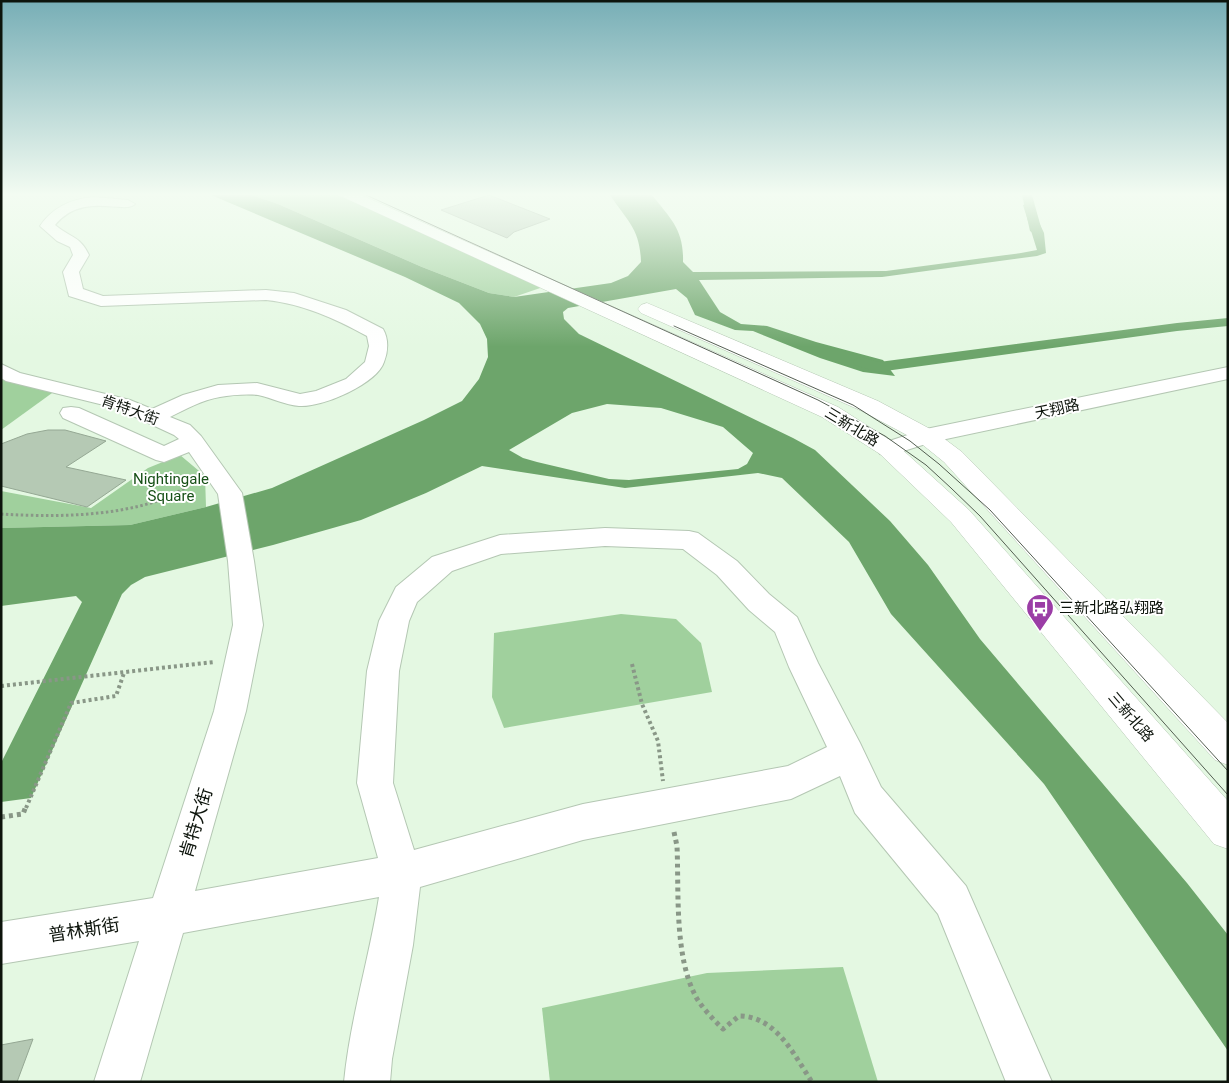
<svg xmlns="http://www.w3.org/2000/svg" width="1229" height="1083" viewBox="0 0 1229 1083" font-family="Roboto,'Noto Sans SC',sans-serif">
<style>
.green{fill:#a0d09d}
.water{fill:#6da56b;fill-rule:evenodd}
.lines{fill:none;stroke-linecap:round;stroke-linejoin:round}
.canal{fill:#6da56b;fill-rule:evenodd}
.building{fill:#b5c9b4;stroke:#95a894}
.minor-casing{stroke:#b4c7b3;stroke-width:2}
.major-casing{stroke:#b4c7b3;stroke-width:1}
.path-far2{stroke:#899787;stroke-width:3;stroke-dasharray:2.5 2.5;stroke-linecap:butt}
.path-far1{stroke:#899787;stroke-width:4;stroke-dasharray:3 3;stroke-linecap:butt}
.path{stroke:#899787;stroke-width:5;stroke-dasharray:4 4;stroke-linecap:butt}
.minor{fill:#fff;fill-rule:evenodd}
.major{fill:#fff;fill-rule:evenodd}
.tram{stroke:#545f52;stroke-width:1}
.labels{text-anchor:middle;stroke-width:4;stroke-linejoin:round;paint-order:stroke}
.street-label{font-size:15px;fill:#0d140c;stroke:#fff}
.park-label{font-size:15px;fill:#175017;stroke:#fff}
.poi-label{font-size:15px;fill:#0d140c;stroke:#fff;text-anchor:start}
.near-street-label{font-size:18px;fill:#0d140c;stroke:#fff}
</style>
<rect width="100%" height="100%" fill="#e4f8e2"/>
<g class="green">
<path d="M252,195H338L546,286L514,297L489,293L422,267L278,204Z"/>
<path d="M1,370L59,388L1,430Z"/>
<path d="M180,455L205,476L206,507L130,525L1,528V491L91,508L148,468Z"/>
<path d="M621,614L676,619L701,643L712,692L504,728L492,697L494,633Z"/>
<path d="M843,967L878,1082H550L542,1008L707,973Z"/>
</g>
<path class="water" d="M211,195H252L278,204L422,267L489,293L514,297L611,283L628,276L641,262C640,229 628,222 610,195H652C671,219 684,230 683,262L693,272L886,271L1021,253L1037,250L1023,205L1030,203L1044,233L1046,253L1037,256L882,277L699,280L720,312L741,324L767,326L816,342L883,360L895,376L863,372L820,358L753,331L735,330L695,315L687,298L676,289L568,308L563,312L564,319L579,334L793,438L815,450L890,521L928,565L980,639L1187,883L1228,935V1051L1044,784L891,614L849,542L782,478L758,473L625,488L482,466L426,493L361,520L273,545L145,577L131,585L122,594L31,798L1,802V763L82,602L76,596L1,606V528L130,525L206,507L272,488L424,420L462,401L479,379L488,357L487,339L480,324L459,303L405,277ZM607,404L661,408L723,427L753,453L747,464L738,469L629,480L609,479L537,462L523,458L509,450L572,413Z"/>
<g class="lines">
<g class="canal">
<path d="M1022,195H1032L1042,231L1040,234L1036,235L1030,231Z"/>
<path d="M1228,318V326L1177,331L878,372L855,365L853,362L855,359L861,357L879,362L1177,323Z"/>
</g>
</g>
<g class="building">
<path d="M489,195L550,219L514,232L507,238L441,210Z"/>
<path d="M48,430H65L106,441L66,467L126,480L87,507L1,486V444L27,434Z"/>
<path d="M33,1039L17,1082H1V1045Z"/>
</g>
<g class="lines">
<defs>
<g id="minor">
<path d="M94,197L128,200L135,204C125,215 83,191 55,225C71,238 80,236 89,255L79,272L83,289L103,296L266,290L294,293L346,310L383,329C389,339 388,352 384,362C377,384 321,408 299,406C285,405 272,398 258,395C247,394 231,395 220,397C202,400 186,409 170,417L190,425L201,436L242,493L254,561L263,625L246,711L195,891L378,858L357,783L367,671L379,621L396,587L432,557L500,535L605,528L689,531L698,533L737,561L769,594L797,617L818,663L860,743L881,787L966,886L1052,1082H1006L938,914L855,813L840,776L791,799L583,840L420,887L413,945L392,1059L390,1082H344C350,1020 369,959 379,897L183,933L140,1082H94L139,941L1,964V922L153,898L214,711L233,625L228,561L218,494L189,452L164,462L156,460L63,418L60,413L63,408L71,407L79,408L164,446L179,439L174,435L116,408L6,381L1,378V364L20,373L130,400L152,409L183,395L218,385L257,383L300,394L316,391L346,379L365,362L369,346L367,336C334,318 303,304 266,300L101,306L69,296L63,272L73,255L70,247L57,241L40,226C53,207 71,199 94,197ZM605,546L683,549L717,575L749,610L775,632L789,667L827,747L788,766L583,804L414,850L393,783L399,671L409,621L417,602L452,571L501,554Z"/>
<path d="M1228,367V379L932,442L888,456L880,454L877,449L880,444L926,429Z"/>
</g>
<g id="major">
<path d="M343,195H361L838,407L896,444L969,510L1228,801V849L1214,844L951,522L880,454L822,417L345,198Z"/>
<path d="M647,303L878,401L934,431L962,452L1228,723V765L1215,760L944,462L918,441L862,411L641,313L638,309L641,305Z"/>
</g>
</defs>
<use href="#minor" class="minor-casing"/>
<use href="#major" class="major-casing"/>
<path class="path-far2" d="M1,514C51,517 109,517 157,501C172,496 185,488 198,480"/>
<g class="path-far1">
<path d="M632,664L642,704L658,741L663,781"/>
<path d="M1,686L214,662"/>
<path d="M26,808L71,703L116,696L124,673"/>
</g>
<g class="path">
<path d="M1,817L23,814L26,806"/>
<path d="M674,832L677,846C679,891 674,956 696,997C703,1009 713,1019 723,1029L739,1016C776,1016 794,1055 812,1082"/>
</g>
<use href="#minor" class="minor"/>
<use href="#major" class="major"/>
<g class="tram">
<path d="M366,195L818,400L885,436L926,465L951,488L980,516L1228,795"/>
<path d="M674,326L853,405L910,441L939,464L990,510L1228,771"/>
</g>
</g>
<linearGradient id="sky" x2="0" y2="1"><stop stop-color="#77aeb6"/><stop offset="0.56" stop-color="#f3fcf2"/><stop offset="1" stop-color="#f3fcf2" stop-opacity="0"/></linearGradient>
<rect width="1229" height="347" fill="url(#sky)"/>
<defs>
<symbol id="bus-pin" viewBox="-11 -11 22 30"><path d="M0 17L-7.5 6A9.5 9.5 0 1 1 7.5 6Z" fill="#9b3da6" stroke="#fff"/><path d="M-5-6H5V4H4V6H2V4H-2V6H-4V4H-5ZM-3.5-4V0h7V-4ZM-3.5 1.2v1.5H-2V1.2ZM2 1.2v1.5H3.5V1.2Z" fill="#fff"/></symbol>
</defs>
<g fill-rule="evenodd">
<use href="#bus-pin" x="1024" y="592" width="32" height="43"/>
</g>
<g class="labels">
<g class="street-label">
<text transform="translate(1057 409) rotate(-12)" y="5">天翔路</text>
<text transform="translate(130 410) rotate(20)" y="5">肯特大街</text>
<text transform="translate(852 427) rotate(31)" y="5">三新北路</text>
<text transform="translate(1131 717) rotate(49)" y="5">三新北路</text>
</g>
<g class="park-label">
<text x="171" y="484">Nightingale<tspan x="171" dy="17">Square</tspan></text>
</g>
<g class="poi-label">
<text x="1059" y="613">三新北路弘翔路</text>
</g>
<g class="near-street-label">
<text transform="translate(196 823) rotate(-73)" y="6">肯特大街</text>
<text transform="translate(84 930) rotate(-9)" y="6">普林斯街</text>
</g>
</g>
<rect width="1229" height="1083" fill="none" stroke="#0d140c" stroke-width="5"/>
</svg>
